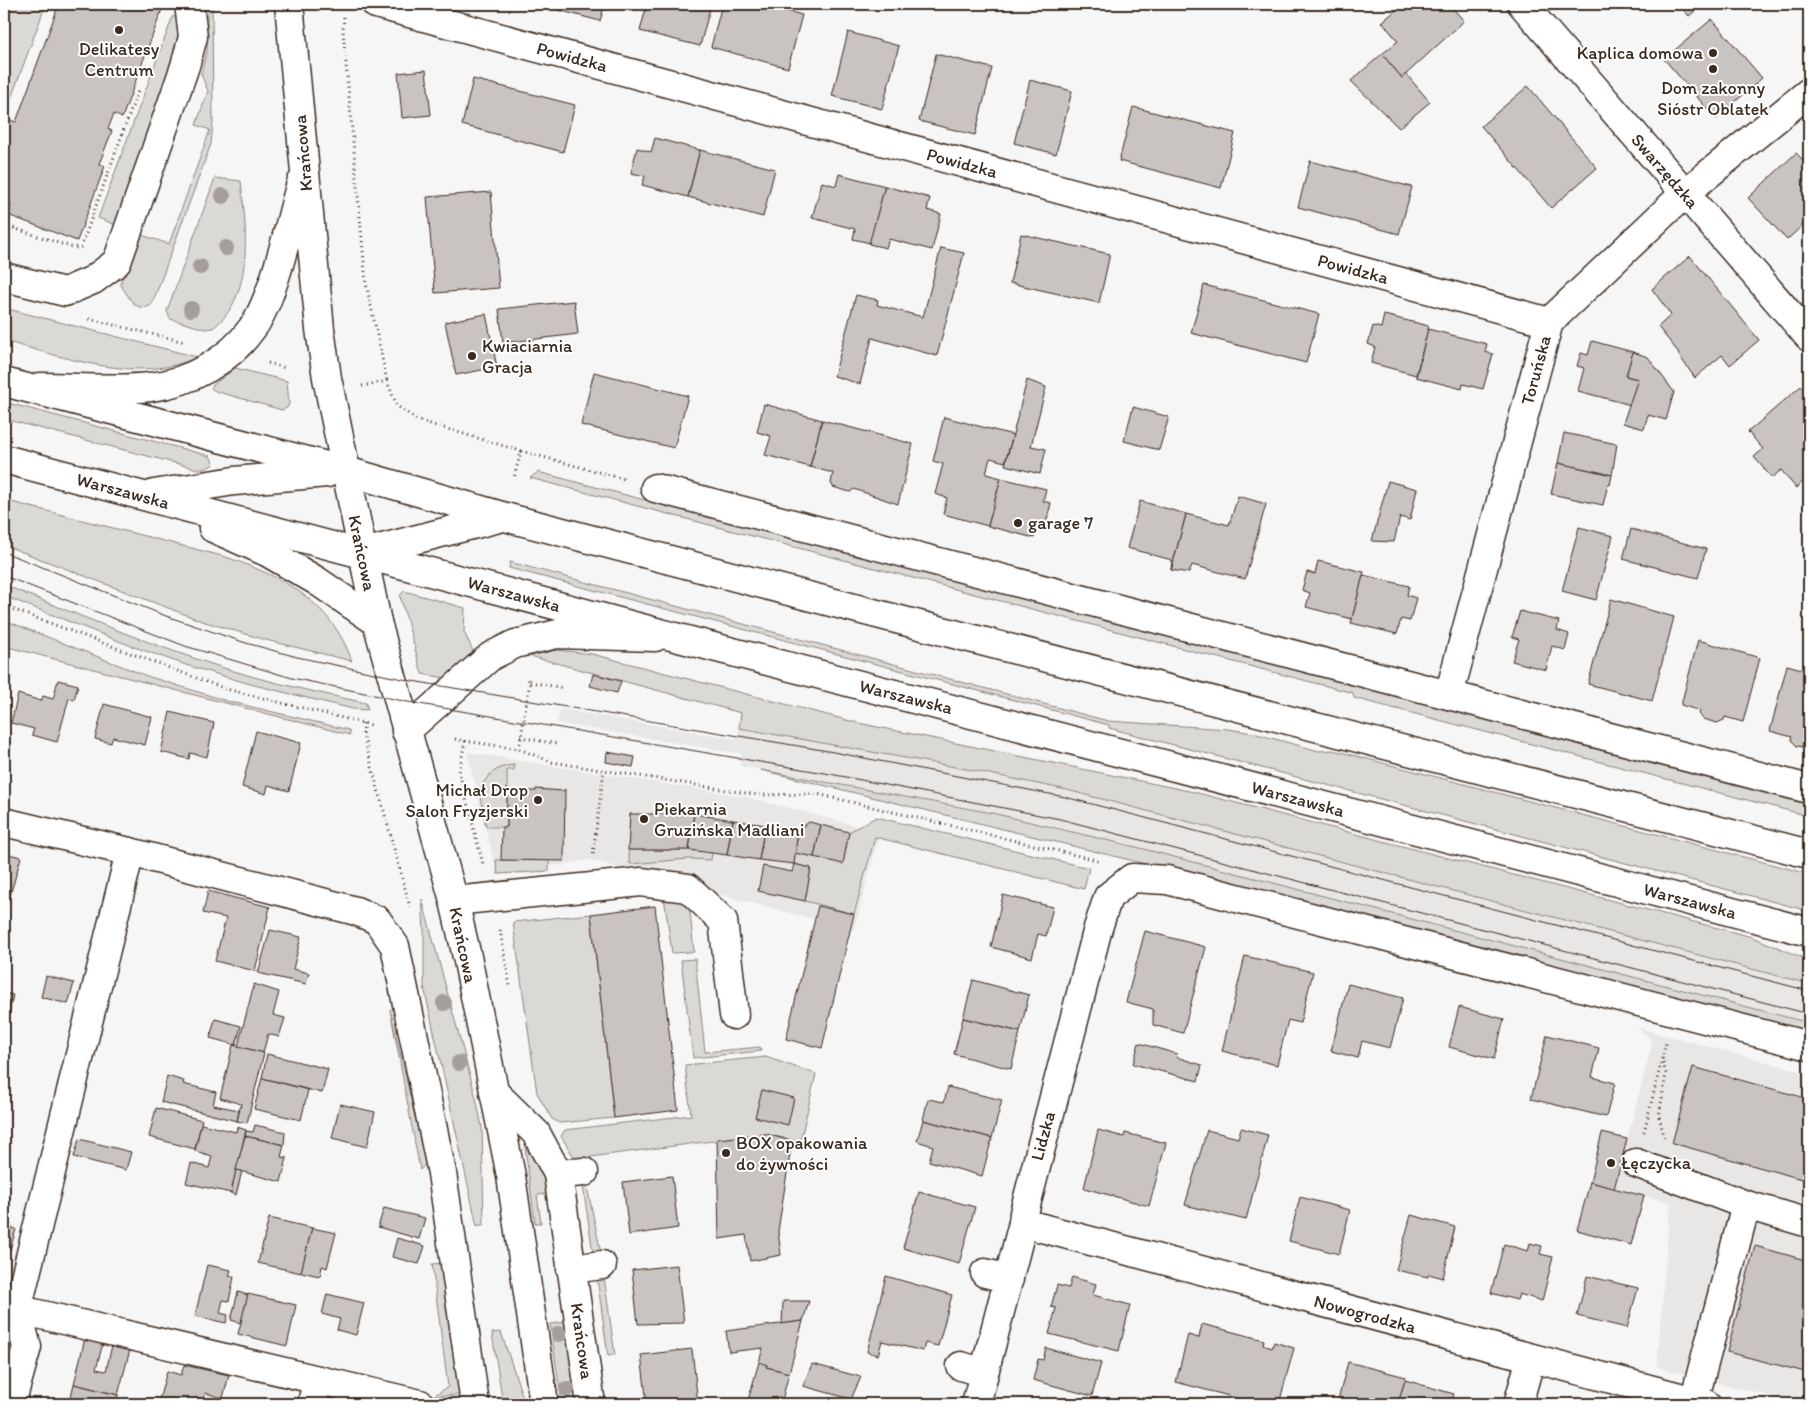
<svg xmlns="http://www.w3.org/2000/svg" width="1813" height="1408" viewBox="0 0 1813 1408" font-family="Itim,sans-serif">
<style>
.built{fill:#e9e7e6}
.green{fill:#dbd9d6;stroke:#8b827a}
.building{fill:#c9c3c1;stroke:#3b2a1e}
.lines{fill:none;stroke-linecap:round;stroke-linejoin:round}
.minor-casing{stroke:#3b2a1e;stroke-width:31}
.major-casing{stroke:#3b2a1e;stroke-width:31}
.path{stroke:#3b2a1e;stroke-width:3;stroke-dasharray:1 4;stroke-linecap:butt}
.minor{stroke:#fff;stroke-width:28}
.major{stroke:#fff;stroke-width:28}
.tram{stroke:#3b2a1e;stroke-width:1}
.tree{fill:#a69e98}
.poi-dot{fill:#3b2a1e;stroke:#fff;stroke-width:2}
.labels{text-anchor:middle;stroke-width:4;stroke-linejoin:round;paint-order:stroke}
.poi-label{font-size:18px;fill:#3b2a1e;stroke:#fff;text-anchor:start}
.street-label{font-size:18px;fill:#3b2a1e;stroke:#fff}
</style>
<rect width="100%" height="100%" fill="#f7f6f6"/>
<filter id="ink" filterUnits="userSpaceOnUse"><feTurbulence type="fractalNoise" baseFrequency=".02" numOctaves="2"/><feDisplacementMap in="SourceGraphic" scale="10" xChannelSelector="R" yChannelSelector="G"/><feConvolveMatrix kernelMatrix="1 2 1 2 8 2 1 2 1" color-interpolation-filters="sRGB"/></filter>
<g filter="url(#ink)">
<g class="built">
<path d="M560,709L737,739L739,728L966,769L1067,790L1809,984V1023L1059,828L945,803L740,766L741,754L557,723Z"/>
<path d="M467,752L747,797L880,832L854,930L590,860L497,875Z"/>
<path d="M1635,1027L1809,1073V1404H1801L1657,1367L1670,1203L1614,1189L1652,1043L1647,1035Z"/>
</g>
<g class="green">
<path d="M6,4H46L10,101L4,99V9Z"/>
<path d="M207,4H212L213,123L211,144L153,302L150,306C135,313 128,295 120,284L142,235L169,244L210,130L196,125L208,91L201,74L207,50Z"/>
<path d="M173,16L178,19L177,49L116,225L98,218Z"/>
<path d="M215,178L241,181C246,227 255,296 213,328L205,329L170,319L167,311Z"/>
<path d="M4,308L197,357C138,385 64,357 4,341Z"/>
<path d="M235,368L287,381L289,404L287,408L282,410L215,391L211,388L214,384Z"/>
<path d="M4,402L210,456L214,464L205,469H198L4,419Z"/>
<path d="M538,472L1809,805V816L1354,698L1353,693L530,478Z"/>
<path d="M4,500L226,557C283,577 331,601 352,661L266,640L202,621L4,545Z"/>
<path d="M510,562L1108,721L1228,729L1253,733L1319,751L1333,750L1809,874V911L1109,728V725L509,568Z"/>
<path d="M4,585C86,618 169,653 254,677C291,687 329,695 366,703L368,710L353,709L250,684L186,665L134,647L4,596Z"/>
<path d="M404,591L465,608L464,632L474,653L452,679L422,674L400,596Z"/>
<path d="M4,620L147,676L227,701L349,730L350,735L4,646Z"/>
<path d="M557,650L592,654L858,723L1194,792L1752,937L1809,960V984L1067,790L966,769L739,728L741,713L530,656Z"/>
<path d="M514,765V770H507V827H486L479,791C486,775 497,766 514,765Z"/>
<path d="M761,770L992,813L1140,848L1809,1023V1034L1134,861Z"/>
<path d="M876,817L1089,868L1084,889L875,837L854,914L805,901L811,868L794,864L795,853L843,863L849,832Z"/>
<path d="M628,850H689L712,852L711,860L688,859L630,864Z"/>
<path d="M496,860H549V871L498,874Z"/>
<path d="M664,897L689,902L694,952L672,953Z"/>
<path d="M422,899L476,1098L482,1127L484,1224L477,1226L424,987V930Z"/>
<path d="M591,914L614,1118L559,1123L552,1119L537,1093L513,922Z"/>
<path d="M695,959L705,1052L760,1047L761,1051L693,1058L681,960Z"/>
<path d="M390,1009L426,1164L420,1170Z"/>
<path d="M766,1057L816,1074L800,1142L766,1134L575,1159L561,1136L565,1130L691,1115L685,1065Z"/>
<path d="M525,1147L541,1171L548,1194L537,1195L541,1223H535Z"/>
<path d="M583,1186H587L601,1253H593Z"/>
<path d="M444,1263L462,1390L459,1395L433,1396L448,1387L432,1264Z"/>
<path d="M597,1277H604L615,1355L608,1356Z"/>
<path d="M566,1322L578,1404H562L550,1324Z"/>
<path d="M501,1332L525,1404H503L492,1333Z"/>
</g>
<g class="building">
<path d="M59,4H164L122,118L114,114L108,129L112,131L99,164L105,166L77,241L8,215L11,206L4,204V118L16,122Z"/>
<path d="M543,4H605L600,21L543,6Z"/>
<path d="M647,4H711L700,46L640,31Z"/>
<path d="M722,4H761L802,15L788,68L711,47Z"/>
<path d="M1403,4H1449L1464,21L1402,78L1382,54L1398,41L1382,22Z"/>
<path d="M1678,4H1703L1689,16Z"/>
<path d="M1712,19L1762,78L1716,119L1664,59Z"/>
<path d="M848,32L899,46L882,109L832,96Z"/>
<path d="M936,54L992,68L975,135L919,121Z"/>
<path d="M1382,54L1402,78L1406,74L1430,102L1399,128L1351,81Z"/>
<path d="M426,70L431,115L402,118L398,73Z"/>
<path d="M473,79L575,105L563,152L462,125Z"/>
<path d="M1030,80L1072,91L1056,154L1014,143Z"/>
<path d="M1528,86L1597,168L1551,208L1481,126Z"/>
<path d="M1133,107L1235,133L1221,188L1119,161Z"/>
<path d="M655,138L700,150L688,197L642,185L645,176L631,173L637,148L651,152Z"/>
<path d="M700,150L775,169L763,217L688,197Z"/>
<path d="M1796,153L1809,166V219L1787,240L1748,198Z"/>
<path d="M1310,161L1412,187L1399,234L1298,207Z"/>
<path d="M839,174L885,186L870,243L853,239L855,229L812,218L822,182L836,186Z"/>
<path d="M885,186L930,198L927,210L941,214L932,250L889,239L886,248L869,244Z"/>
<path d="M491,192L499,288L435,293L427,197Z"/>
<path d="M1021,234L1110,254L1099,303L1010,283Z"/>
<path d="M941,248L964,253L937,356L872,338L860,384L834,376L856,295L878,300L877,305L923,317Z"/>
<path d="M1690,256L1759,340L1730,365L1722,355L1695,378L1678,354L1679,353L1658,327L1671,315L1652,289Z"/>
<path d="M1204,285L1319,314L1306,363L1191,333Z"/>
<path d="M574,301L578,334L503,343L499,309Z"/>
<path d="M486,314L497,367L456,375L445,322Z"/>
<path d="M1384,315L1429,326L1416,375L1371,363L1375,347L1368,344L1373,326L1381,328Z"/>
<path d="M1428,329L1487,344L1485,352L1493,354L1483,389L1463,384L1462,389L1416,377Z"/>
<path d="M1592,341L1633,352L1626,376L1638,379L1631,405L1578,391L1584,368L1577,366L1581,353L1588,355Z"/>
<path d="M1633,352L1648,357L1674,392L1666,420L1648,415L1644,429L1623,423L1638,379L1626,376Z"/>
<path d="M594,372L688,396L674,448L581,425Z"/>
<path d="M1027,380L1046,387L1031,446L1046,449L1040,474L1005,465Z"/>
<path d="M1801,386L1809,396V476L1796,488L1781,470L1772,478L1754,457L1763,449L1748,432Z"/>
<path d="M764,404L822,420L810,467L765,455L771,436L757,432Z"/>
<path d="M1133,407L1169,417L1159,450L1124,441Z"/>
<path d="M944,417L1013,435L1005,462L990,458L986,474L1001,478L988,526L943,514L947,498L935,494L943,464L933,461Z"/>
<path d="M822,420L913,444L898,504L854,489L850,492L833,487L831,483L833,473L810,467Z"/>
<path d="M1564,433L1617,444L1612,475L1558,463Z"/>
<path d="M1558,463L1612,475L1610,485L1608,484L1603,505L1551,494Z"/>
<path d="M1001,478L1046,489L1043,501L1051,503L1046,524L1038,522L1034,538L988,526Z"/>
<path d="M1388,481L1417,489L1410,520L1400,517L1394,542L1372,541Z"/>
<path d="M1238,496L1266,504L1245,579L1192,565L1189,573L1171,570L1186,514L1229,525Z"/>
<path d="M1140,501L1186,514L1171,570L1172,560L1127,548Z"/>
<path d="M1579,527L1613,536L1596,600L1562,591Z"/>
<path d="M1631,529L1706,549L1698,578L1623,559Z"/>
<path d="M1318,561L1364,572L1352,619L1306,607L1310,593L1302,590L1307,572L1315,574Z"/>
<path d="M1363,575L1409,586L1407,595L1416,598L1410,621L1401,619L1397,634L1351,623Z"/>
<path d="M1611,599L1674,617L1652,701L1588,684Z"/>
<path d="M1520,611L1559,621L1557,630L1569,634L1565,650L1552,646L1546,670L1512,661L1519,639L1512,637Z"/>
<path d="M1698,640L1760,658L1743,722L1725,717L1724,720L1717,723L1703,719L1699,714L1700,711L1681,705Z"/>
<path d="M1787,665L1809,671V748L1797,746L1791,740L1792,737L1770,731Z"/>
<path d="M593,674L621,681L617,693L590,686Z"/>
<path d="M58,680L78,685L74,700L69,698L57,742L32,735L34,729L11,723L18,694L41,701L43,696L53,699Z"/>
<path d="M104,704L152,717L145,745L113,737L111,743L95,739Z"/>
<path d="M170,712L214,723L207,757L190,753L189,759L161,752Z"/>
<path d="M256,731L301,743L289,791L268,785L266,794L242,787Z"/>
<path d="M607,752L635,757L633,767L606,762Z"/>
<path d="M507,788L509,791H536V789L563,791L565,789L564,861L501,860L502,827H507Z"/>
<path d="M630,814H694L689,850H628Z"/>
<path d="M694,814L733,820L727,855L689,850Z"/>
<path d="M733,820L765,825L759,860L727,855Z"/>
<path d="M809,822L821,825L814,857L795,853L798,830Z"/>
<path d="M765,825L798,830L794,864L759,860Z"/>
<path d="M821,825L849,832L843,864L814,857Z"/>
<path d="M4,853L21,857L8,903L4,902Z"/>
<path d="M794,864L811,868L805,901L758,891L763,866L792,872Z"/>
<path d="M208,891L270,907L255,971L215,961L226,918L203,913Z"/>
<path d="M1003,895L1053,907L1046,936L1038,934L1032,958L991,947Z"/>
<path d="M655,906L678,1110L614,1118L591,914Z"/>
<path d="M818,906L854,914L822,1048L786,1039Z"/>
<path d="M270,930L301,937L293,969L309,973L306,984L258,973Z"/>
<path d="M1145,931L1206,947L1183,1033L1153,1025V1009L1126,1002Z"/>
<path d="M1245,956L1313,972L1300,1023L1288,1020L1277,1065L1222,1051Z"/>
<path d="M46,976L74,983L68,1004L41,997Z"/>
<path d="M973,980L1029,995L1020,1032L963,1018Z"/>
<path d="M254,984L279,992L273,1015L285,1018L279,1037L268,1034L263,1053L238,1046Z"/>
<path d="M1348,984L1403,998L1390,1048L1362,1041L1358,1058L1331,1051Z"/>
<path d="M4,993L13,995L7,1022L4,1021Z"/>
<path d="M1459,1007L1504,1019L1494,1059L1449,1047Z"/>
<path d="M963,1018L1020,1032L1011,1069L954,1054Z"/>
<path d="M215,1019L241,1026L236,1045L210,1038Z"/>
<path d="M1547,1035L1599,1048L1592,1077L1615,1083L1606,1117L1531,1099Z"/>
<path d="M1139,1043L1177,1054L1176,1057L1202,1065L1198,1081L1133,1064Z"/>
<path d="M233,1045L264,1053L247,1123L237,1121L241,1104L220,1098Z"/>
<path d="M267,1054L328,1069L322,1093L262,1078Z"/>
<path d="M1693,1067L1809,1099V1181L1672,1143Z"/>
<path d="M167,1076L184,1081L183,1084L216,1092L213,1105L239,1110L237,1121L161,1102Z"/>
<path d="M262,1078L308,1090L301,1120L254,1109Z"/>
<path d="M948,1087L1002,1100L992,1138L923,1120L928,1099L944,1102Z"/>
<path d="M762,1090L794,1098L788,1125L755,1117Z"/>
<path d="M340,1104L375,1112L367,1147L332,1138Z"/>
<path d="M156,1108L202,1120L195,1149L149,1137Z"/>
<path d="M923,1120L992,1138L982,1176L929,1161L933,1146L917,1141Z"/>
<path d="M201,1124L236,1132L237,1127L246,1130L231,1193L186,1183L191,1163L209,1168L212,1156L195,1151Z"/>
<path d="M255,1125L285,1132L284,1145L245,1136L246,1131L253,1132Z"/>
<path d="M1241,1128L1268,1135L1246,1220L1185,1205L1207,1130L1238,1138Z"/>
<path d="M1098,1130L1124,1137L1125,1133L1166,1143L1149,1206L1084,1188Z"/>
<path d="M1602,1133L1627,1139L1614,1189L1590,1182Z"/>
<path d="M766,1134L792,1141L778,1231L781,1255L750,1261L746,1235L719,1239L717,1139Z"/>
<path d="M245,1136L284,1145L281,1157L287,1158L281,1182L236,1170Z"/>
<path d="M79,1139L131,1152L126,1170L74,1157Z"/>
<path d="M236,1170L242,1171L236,1195L231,1193Z"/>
<path d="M672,1176L678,1228L629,1235L623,1182Z"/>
<path d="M1590,1182L1644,1196L1631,1245L1577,1230Z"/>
<path d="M919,1192L975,1207L959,1264L903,1248Z"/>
<path d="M1300,1197L1350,1210L1339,1254L1289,1241Z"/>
<path d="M384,1208L425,1218L419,1239L378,1227Z"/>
<path d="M1411,1215L1455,1227L1443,1278L1429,1274L1428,1277L1396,1270Z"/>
<path d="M269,1218L312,1228L301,1273L258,1263Z"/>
<path d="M4,1226L16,1229L10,1250L4,1248Z"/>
<path d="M312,1228L336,1233L327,1268L322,1266L320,1276L301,1272Z"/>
<path d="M397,1238L425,1246L419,1264L392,1257Z"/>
<path d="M1530,1243L1542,1246L1540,1254L1553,1257L1542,1301L1519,1294L1517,1300L1491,1293L1504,1244L1528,1251Z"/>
<path d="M1755,1246L1809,1261V1373L1727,1352Z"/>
<path d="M207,1265L231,1270L229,1276L234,1277L229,1301L223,1300L220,1313L228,1315L226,1323L195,1316Z"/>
<path d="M677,1265L684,1323L638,1324L632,1270Z"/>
<path d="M886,1276L952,1295L938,1346L925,1343L923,1351L882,1341L878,1355L867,1352Z"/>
<path d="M1587,1276L1638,1288L1627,1328L1577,1316Z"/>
<path d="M1072,1277L1096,1284L1093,1295L1130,1305L1119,1351L1049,1334L1056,1308L1051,1307L1057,1285L1069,1288Z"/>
<path d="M238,1292L248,1295L241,1323L231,1320Z"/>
<path d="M248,1294L296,1305L287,1346L238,1334Z"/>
<path d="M327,1294L364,1303L356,1335L337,1330L340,1319L322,1314Z"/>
<path d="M783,1301H809L803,1321L782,1324Z"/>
<path d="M803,1321L789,1373L766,1367L767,1365L759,1362L763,1348L729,1352L726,1331Z"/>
<path d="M1202,1324L1264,1340L1263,1345L1272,1348L1274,1342L1294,1348L1279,1404H1259L1176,1382L1188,1335L1199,1338Z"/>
<path d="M86,1334L104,1339L96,1369L106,1371L113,1341L131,1346L118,1395L74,1384Z"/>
<path d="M1046,1348L1101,1363L1092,1396L1033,1380L1038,1359L1043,1360Z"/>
<path d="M692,1349L698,1404H647L641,1355Z"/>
<path d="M759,1362L767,1365L766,1367L789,1373L781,1404H747Z"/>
<path d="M1348,1362L1406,1377L1398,1404H1337Z"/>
<path d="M812,1364L861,1377L851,1399L803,1386Z"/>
<path d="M184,1365L229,1375L223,1398L205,1393L202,1404H167V1402L159,1400L167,1371L181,1375Z"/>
<path d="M1405,1380L1454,1394L1451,1404H1398Z"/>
<path d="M74,1384L118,1395L116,1404H69Z"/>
<path d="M1149,1397L1178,1404H1147Z"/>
</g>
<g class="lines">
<defs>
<g id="minor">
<path d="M289,4L320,329L327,378L377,622L454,901L468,961L511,1176L544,1404"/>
<path d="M376,4L1549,322"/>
<path d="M1522,4L1809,337"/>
<path d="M4,277L65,292L93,280L117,262L185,66L193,37L189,4"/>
<path d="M40,387C75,387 117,391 150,387C190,383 230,360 253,327C274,298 290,221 301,183"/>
<path d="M655,488L1809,789"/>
<path d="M1449,695L1549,322L1684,194L1809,92"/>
<path d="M406,731L491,656L515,644L557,634L655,637"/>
<path d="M4,822L130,852L356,911L377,920L395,946L442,1173L475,1404"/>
<path d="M454,901L641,882L688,888L723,921L734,1015"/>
<path d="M494,1092L536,1133L558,1174L591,1404"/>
<path d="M1636,1163L1746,1205"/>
<path d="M558,1174L584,1172"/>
<path d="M1023,1223L1706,1404"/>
<path d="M571,1269L602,1265"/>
<path d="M985,1273L1009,1279"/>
<path d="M4,1306L420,1404"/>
<path d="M961,1366L984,1373"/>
<path d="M1694,1401L1746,1205L1809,1223"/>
<path d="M11,1404L27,1347L17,1310L130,852"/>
<path d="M312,1404L317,1381"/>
<path d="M976,1404L1023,1223L1024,1213L1098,928L1108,897L1132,878L1167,880L1809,1046"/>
<path d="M1518,1404L1531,1358"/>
</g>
<g id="major">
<path d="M4,382L346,471L505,517L927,627L1809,854"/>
<path d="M4,459L675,637L1809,932"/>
<path d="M154,494L234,481L327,473"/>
<path d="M213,528L267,552L317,581L377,622"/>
<path d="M363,553L503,517"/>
</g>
</defs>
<use href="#minor" class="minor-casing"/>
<use href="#major" class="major-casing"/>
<g class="path">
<path d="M344,17L343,31L366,283L387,381"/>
<path d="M4,225L74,248L81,247L138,91"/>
<path d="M89,319L185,342"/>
<path d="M268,363L286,368"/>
<path d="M362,386L387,381L397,406L417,420L521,451L514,478"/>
<path d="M521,451L624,479"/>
<path d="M4,606L226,689L371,725"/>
<path d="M530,682L564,688"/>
<path d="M363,723V734L410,907"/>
<path d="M520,737L557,744"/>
<path d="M455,739L465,741L459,772L483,864"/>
<path d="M465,741L519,749L552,762L758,795L817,794L1101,861"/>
<path d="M519,749L530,682L526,677"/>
<path d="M593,854L604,770"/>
<path d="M500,930L510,986"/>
<path d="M1662,1058L1666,1074L1659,1116L1664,1137"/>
<path d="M1644,1132L1666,1043"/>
</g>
<use href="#minor" class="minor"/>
<use href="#major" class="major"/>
<g class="tram">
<path d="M4,552L166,616L246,643L297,657L412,681L828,751L1065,797L1809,991"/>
<path d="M4,576L185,646L292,678L408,702L825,773L1060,819L1809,1014"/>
</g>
</g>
<g class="tree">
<circle cx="223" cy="196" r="8"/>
<circle cx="226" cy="248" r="8"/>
<circle cx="200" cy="267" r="8"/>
<circle cx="191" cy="309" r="8"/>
<circle cx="444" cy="1003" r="8"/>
<circle cx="459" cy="1063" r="8"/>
<circle cx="559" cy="1334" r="8"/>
<circle cx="567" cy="1389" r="8"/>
</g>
</g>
<g class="poi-dot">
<circle cx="119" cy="30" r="5"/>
<circle cx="1713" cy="53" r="5"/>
<circle cx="1713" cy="69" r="5"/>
<circle cx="472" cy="356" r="5"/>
<circle cx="1018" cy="523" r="5"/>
<circle cx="538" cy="800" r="5"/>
<circle cx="644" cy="819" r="5"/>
<circle cx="726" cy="1153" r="5"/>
<circle cx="1611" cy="1163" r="5"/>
</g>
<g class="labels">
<g class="poi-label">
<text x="119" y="55" text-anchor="middle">Delikatesy<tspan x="119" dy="21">Centrum</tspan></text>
<text x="1703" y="59" text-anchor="end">Kaplica domowa</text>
<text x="1713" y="94" text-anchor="middle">Dom zakonny<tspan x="1713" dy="21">Sióstr Oblatek</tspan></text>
<text x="482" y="352">Kwiaciarnia<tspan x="482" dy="21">Gracja</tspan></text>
<text x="1028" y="529">garage 7</text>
<text x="528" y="796" text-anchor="end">Michał Drop<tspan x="528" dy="21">Salon Fryzjerski</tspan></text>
<text x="654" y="815">Piekarnia<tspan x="654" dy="21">Gruzińska Madliani</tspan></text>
<text x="736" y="1149">BOX opakowania<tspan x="736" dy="21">do żywności</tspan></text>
<text x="1621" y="1169">Łęczycka</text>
</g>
<g class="street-label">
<text transform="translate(572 57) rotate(15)" y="6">Powidzka</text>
<text transform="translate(303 153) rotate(-95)" y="6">Krańcowa</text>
<text transform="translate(962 163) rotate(15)" y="6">Powidzka</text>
<text transform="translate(1665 171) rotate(49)" y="6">Swarzędzka</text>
<text transform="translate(1353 269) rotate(15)" y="6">Powidzka</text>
<text transform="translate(1536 370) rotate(-75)" y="6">Toruńska</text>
<text transform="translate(123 491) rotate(15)" y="6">Warszawska</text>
<text transform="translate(362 553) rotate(78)" y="6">Krańcowa</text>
<text transform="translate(514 594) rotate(15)" y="6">Warszawska</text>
<text transform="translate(906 697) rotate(14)" y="6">Warszawska</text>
<text transform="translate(1298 799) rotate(15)" y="6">Warszawska</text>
<text transform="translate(1690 901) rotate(15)" y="6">Warszawska</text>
<text transform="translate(463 945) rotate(78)" y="6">Krańcowa</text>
<text transform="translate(1043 1136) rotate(-75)" y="6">Lidzka</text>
<text transform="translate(1365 1314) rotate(15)" y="6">Nowogrodzka</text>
<text transform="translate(582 1341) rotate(82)" y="6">Krańcowa</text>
</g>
</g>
<rect width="1813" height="1408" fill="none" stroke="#fff" stroke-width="20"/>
<rect x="10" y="10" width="1793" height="1388" fill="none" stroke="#3b2a1e" stroke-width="2" filter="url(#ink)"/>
</svg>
